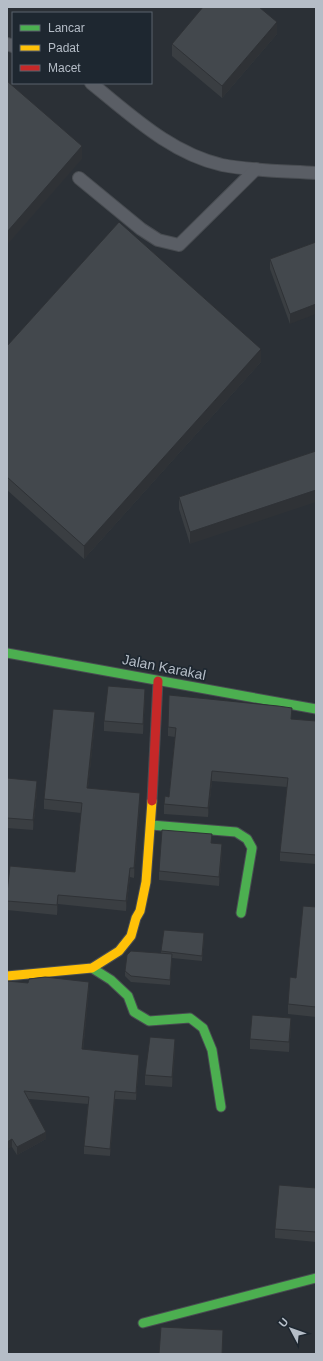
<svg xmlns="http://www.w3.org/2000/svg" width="323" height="1361" viewBox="0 0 323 1361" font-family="Helvetica,sans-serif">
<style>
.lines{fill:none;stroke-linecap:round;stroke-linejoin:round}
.lane-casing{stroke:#484c51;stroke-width:14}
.fast-casing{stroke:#484c51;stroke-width:11}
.slow-casing{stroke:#484c51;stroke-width:11}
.jam-casing{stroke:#484c51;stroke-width:11}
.lane{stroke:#5a5e65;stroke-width:12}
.fast{stroke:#4caf50;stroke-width:9}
.slow{stroke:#ffc107;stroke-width:9}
.jam{stroke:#c62828;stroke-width:9}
.wall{fill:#3a3e42}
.shaded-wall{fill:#2f3236}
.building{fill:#43484d;stroke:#2f3236}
.labels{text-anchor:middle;stroke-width:3.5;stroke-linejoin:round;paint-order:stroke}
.street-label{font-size:14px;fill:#b5bdc7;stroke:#1e2730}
</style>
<rect width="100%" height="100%" fill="#2b3036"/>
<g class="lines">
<defs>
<g id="lane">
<path d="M7,44L13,46"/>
<path d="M91,83C131,115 170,153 222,165C253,171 284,171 316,173"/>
<path d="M79,178L141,229L158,240L179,245L256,169"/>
</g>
<g id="fast">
<path d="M7,653L316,709"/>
<path d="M151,825L236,832L247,839L252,848L241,913"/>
<path d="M92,968L111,980L128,996L134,1012L149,1021L190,1018L203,1028L212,1050L221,1107"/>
<path d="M143,1323L316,1278"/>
</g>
<path id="slow" d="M7,976L92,968L119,951L131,936L136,918L140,911L146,882L152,801"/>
<path id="jam" d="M152,801L158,681"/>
</defs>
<use href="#lane" class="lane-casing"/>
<use href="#fast" class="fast-casing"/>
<use href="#slow" class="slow-casing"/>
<use href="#jam" class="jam-casing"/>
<use href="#lane" class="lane"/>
<use href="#fast" class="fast"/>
<use href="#slow" class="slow"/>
<use href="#jam" class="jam"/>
</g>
<g class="wall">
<path d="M277,34L222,98L172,56V44Z"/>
<path d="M316,242L290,324L270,269V259Z"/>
<path d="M7,346L261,362L84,559L7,490Z"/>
<path d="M316,451L190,544L179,509V497Z"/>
<path d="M145,699L143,734L104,731V721Z"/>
<path d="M292,719L316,721V864L280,861V852L287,787L212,781L208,817L164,814V804L169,797L175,737L168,736V727Z"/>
<path d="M95,722L88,788L140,803L134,878L130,877L126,911L58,904L57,915L7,910V893L75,872L81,813L44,809V799Z"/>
<path d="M7,778L37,791L33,830L7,828Z"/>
<path d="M212,843L222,853L219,886L159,880V871Z"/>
<path d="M316,900V1017L288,1014V1004L296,978L316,907Z"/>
<path d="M204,939L202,961L172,958L170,985L131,982L125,976V971L161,953V951Z"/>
<path d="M7,981L89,989L83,1050L139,1063L136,1100L115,1099L110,1156L84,1154V1146L88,1104L29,1099L46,1139L17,1155L12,1147Z"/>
<path d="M291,1028L289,1052L250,1049V1039Z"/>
<path d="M175,1049L172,1087L145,1085V1075Z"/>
<path d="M316,1188V1242L275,1238V1229Z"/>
</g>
<g class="shaded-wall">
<path d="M277,22V34L222,98V86Z"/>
<path d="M82,146V159L7,245V232Z"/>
<path d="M316,304V314L290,324V314Z"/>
<path d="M261,349V362L84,559V546Z"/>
<path d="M316,490V502L190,544V532Z"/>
<path d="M145,689V699L143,734V724Z"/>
<path d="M95,712V722L87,798V788Z"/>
<path d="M212,771V781L208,817V808Z"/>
<path d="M37,781V791L33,830V820Z"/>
<path d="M140,793V803L134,878V868Z"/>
<path d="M222,844V853L219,886V877Z"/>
<path d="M130,868V877L126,911V901Z"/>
<path d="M58,895V904L57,915V905Z"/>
<path d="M204,933V939L202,961V956Z"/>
<path d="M172,954V960L170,985V980Z"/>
<path d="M89,982V989L82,1057V1049Z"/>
<path d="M291,1018V1028L289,1052V1042Z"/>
<path d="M175,1039V1049L172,1087V1077Z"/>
<path d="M139,1055V1063L136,1100V1093Z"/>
<path d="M115,1091V1099L110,1156V1149Z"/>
<path d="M46,1132V1139L17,1155V1147Z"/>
<path d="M12,1139V1147L7,1149V1142Z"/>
</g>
<g class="building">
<path d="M203,7H259L277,22L222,86L172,44Z"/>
<path d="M7,81L82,146L7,232Z"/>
<path d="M119,222L261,349L84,546L7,477V346Z"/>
<path d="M316,242V304L290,314L270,259Z"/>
<path d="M316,451V490L190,532L179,497Z"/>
<path d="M108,686L145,689L143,724L104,721Z"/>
<path d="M169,695L278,706L292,708L291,719L316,721V855L280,852L288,778L212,771L208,808L164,804L165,796L169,797L176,728L168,727Z"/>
<path d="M53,709L95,712L87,788L140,793L134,868H130L126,901L58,895L57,905L7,901V893L10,866L75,872L82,803L44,799Z"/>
<path d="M7,778L37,781L33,820L7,818Z"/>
<path d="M162,830L212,834L211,843L222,844L219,877L159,871Z"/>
<path d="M303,906L316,907V1007L288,1004L290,977L296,978Z"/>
<path d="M164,930L204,933L202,956L161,951Z"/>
<path d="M131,951L172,954L170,980L131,976L125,971L127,955Z"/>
<path d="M45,977L89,982L82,1049L139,1055L136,1093L115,1091L110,1149L84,1146L89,1097L24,1091L46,1132L17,1147L12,1139L7,1142V981L28,983L29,979Z"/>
<path d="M252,1015L291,1018L289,1042L250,1039Z"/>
<path d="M150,1037L175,1039L172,1077L145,1075Z"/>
<path d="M279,1185L316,1188V1232L275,1229Z"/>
<path d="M161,1327L223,1330L222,1354H159Z"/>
</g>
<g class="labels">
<g class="street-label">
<text transform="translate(164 667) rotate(11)" y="5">Jalan Karakal</text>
</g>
</g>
<rect width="323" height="1361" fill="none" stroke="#b5bdc7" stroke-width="16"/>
<rect x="12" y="12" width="140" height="72" fill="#1e2730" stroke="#5a636c"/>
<rect x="20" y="25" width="20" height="6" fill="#4caf50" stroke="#5a636c"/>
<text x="48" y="32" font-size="12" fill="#b5bdc7">Lancar</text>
<rect x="20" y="45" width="20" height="6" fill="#ffc107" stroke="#5a636c"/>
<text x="48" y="52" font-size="12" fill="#b5bdc7">Padat</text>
<rect x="20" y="65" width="20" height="6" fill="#c62828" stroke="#5a636c"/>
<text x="48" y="72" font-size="12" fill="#b5bdc7">Macet</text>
<g transform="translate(291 1329) rotate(311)" stroke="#1e2730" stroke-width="3" paint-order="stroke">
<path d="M0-3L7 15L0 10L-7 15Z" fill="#b5bdc7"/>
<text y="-6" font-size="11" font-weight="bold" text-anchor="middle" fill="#b5bdc7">U</text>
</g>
</svg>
